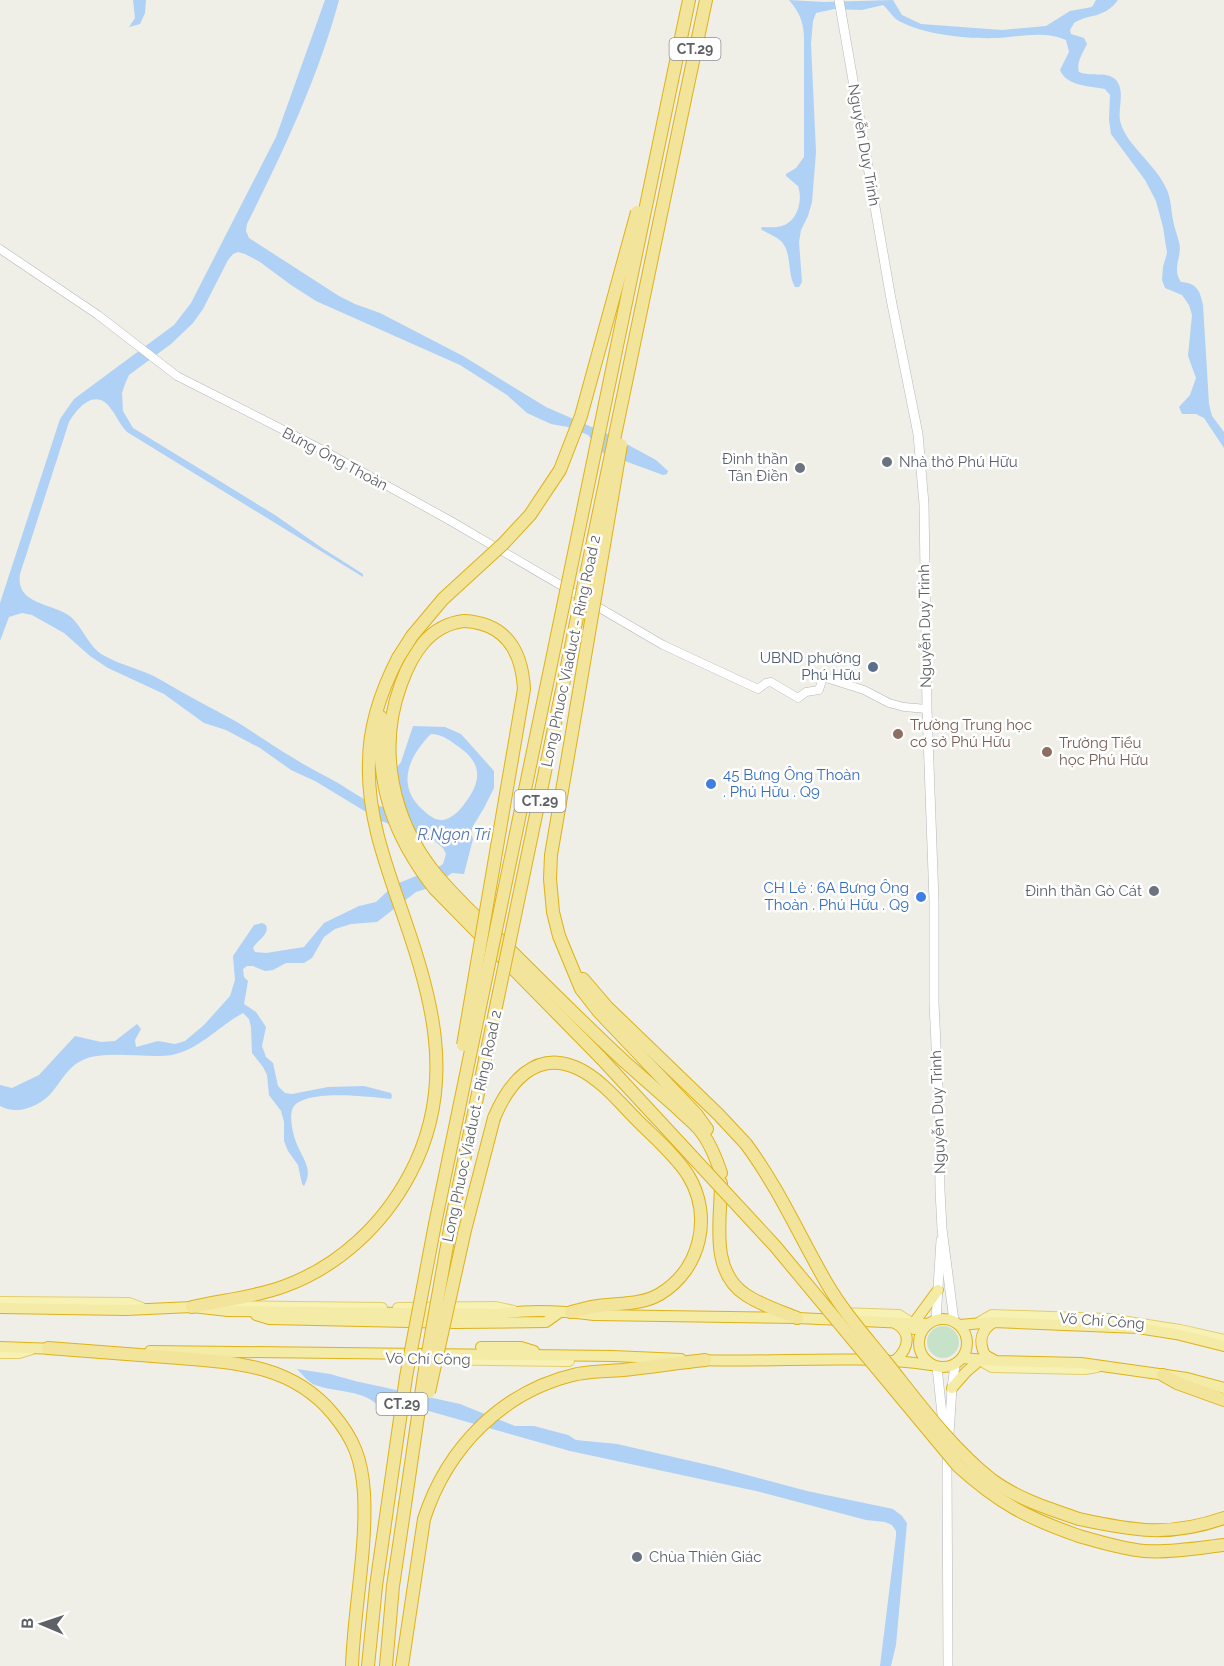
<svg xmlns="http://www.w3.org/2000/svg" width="1224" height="1666" viewBox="0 0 1224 1666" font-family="Raleway,sans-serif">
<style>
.green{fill:#c6e3c9}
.water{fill:#afd1f6;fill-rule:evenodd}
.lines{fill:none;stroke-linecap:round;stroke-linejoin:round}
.tertiary-casing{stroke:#b4b6ba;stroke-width:9}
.secondary-casing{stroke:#b5b8bc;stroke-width:10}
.primary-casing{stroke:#e3cd6b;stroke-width:12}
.trunk-casing{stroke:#deb218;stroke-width:12}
.motorway-casing{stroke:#deb218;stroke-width:14}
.tertiary{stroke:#fff;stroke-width:8}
.secondary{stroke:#fff;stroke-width:9}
.primary{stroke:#f7f2b4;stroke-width:10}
.trunk{stroke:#f4eba7;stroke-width:10}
.motorway{stroke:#f2e49a;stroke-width:12}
.motorway-bridge-casing{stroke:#deb218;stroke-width:14;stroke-linecap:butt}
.motorway-bridge{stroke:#f2e49a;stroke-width:12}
.worship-dot{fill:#6b7280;stroke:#fff;stroke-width:2}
.service-dot{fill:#5c6f8a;stroke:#fff;stroke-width:2}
.education-dot{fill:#8d6e63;stroke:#fff;stroke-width:2}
.shop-dot{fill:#3f7fe0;stroke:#fff;stroke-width:2}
.labels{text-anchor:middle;stroke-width:5;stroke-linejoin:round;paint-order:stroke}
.shield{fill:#fff;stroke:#8e9093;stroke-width:1.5}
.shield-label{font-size:14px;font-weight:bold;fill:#5e6165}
.street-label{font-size:15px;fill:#5e6165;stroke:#fff}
.worship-label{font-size:15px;fill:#5b616d;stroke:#fff;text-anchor:end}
.service-label{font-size:15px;fill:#4e5e75;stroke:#fff;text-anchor:end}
.education-label{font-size:15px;fill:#785e54;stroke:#fff;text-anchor:start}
.shop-label{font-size:15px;fill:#366cbe;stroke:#fff;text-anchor:start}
.water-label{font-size:16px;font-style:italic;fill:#5076b0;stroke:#fff}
</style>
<rect width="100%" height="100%" fill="#efeee7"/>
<circle class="green" cx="943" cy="1342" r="16"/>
<g class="water">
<path d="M133,0H146L145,13L140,24L129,27L135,18Z"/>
<path d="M325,0H339C318,78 283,152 247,224L246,231L249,238L339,296L355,304L380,313L463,356L546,407L610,435L656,460L668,471L667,474L663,475L603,453L588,435L568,427L551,424L527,413L507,395L460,365L316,301L291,285L260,262L245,254L238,252L233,254L228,260L203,309L193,323L171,344L129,375L125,384L122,393L123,411L133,428L275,515L322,548L363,574V577L127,432C119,424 115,412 107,404C92,390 76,410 69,422L20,574C15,606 55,603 71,617C83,628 89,647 103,655C121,666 143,669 161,680C186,695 212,708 237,722C256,734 275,747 295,759C309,768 324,775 338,783C350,790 374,808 387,807L395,770L401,762L413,726L445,727L461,734L494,771V788L484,808L473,826L471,833L473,839L464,874L452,873L432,887L416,892L377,922L351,924L335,929L324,937L312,958L304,963H286L273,970L265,971L253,966H247L243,969L244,977L248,981L244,1004L256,1012L266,1027L262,1046L266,1057L273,1063L278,1086L285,1093L292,1094L328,1087L364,1086L391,1093L392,1096L391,1099C370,1097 309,1089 294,1106C288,1114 293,1134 296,1142C302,1158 314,1169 304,1186L302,1184L298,1165L288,1151L284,1141V1122L281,1111L269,1095L267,1075L263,1067L252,1053L251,1027L249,1019L243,1013C219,1026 200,1049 172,1055C147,1059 102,1049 81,1061C68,1067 62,1080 53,1091C41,1106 18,1116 0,1106V1085L12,1088L39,1075L75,1036L101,1042L115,1041L137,1024L141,1029L135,1040L136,1047L158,1041L175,1044L185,1041L204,1025L230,996L235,980L233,956L254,925L262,923L266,925C270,935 257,940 253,948L255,952L266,953L304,947L324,923L359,906L376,902L394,885L438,867L443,864L446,854L443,848L432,839L381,821L315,781L291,770L260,748L226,730L204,723L164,694L108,668L90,656L64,633L32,615L22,613L9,617L0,641V603L60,419L74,399L174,325L191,303L276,137ZM431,734C441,734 448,739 456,745C482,762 483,779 465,803C460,810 453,818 443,820C436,821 428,815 423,810C402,792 404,769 419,748C423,743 426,738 431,734Z"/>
<path d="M789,0L824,2L893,0L902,15L921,24L1002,30L1046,26L1070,11L1092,7L1096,0H1118C1104,19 1090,13 1074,23L1070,30L1071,34L1084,38L1087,44C1083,53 1076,62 1079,72C1090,77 1105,71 1115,79C1127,91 1116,110 1121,124C1127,145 1156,165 1166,188C1171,197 1171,210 1173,220C1174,227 1177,234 1179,242C1183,256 1171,268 1181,282C1197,283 1200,291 1203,305L1209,404L1212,416L1224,432V448L1204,418L1196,414H1182L1179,407L1190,395L1196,378L1188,356L1192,315L1189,305L1182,295L1165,288L1162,280L1163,267L1167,253L1163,227L1156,201L1145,180L1111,134L1109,120L1110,95L1105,89C1090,86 1066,86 1060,70L1069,52L1066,40C1044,30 1019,37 996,38C968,39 924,35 899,21C893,18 889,10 883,5L862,10L834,9L816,13L813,21L811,44L816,152L812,202L808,216L801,230L799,242L802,282L799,287H795C787,273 792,254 782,242C776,236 768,234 761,229L762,227C768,227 776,228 782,226C798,221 803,200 798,186L786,176V174L796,168L804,157V36C803,20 799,12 789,0Z"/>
<path d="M297,1369L330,1374L355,1381L460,1404L515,1426H534L568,1435L576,1440L617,1444L717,1467L807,1491L893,1509L902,1516L907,1523L896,1645L891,1666H880L896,1536V1531L892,1525L885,1522L866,1520L756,1491L570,1451L411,1406L401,1405L381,1408C364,1389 337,1393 315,1385C308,1382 302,1374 297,1369Z"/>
</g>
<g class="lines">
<defs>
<path id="tertiary" d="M0,249L98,315L177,376L317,447L449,520L663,645L758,689L766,683L771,682L798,698L806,692L819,690L823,677L864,690L889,703L904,707L927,709"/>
<g id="secondary">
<path d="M839,0L891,299L918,434L924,504L927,709L934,901V1003L939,1108L940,1190L942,1229L954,1321"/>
<path d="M936,1320L941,1240"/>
<path d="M937,1367L944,1433"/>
<path d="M948,1666L947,1465L952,1388L955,1365"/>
</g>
<g id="primary">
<path d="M0,1302L129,1303L142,1308"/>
<path d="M218,1306L382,1308"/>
<path d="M398,1308L495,1307L514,1311"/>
<path d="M841,1313L899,1315L913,1324"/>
<path d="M980,1322L992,1315L1108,1319L1180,1330L1224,1340"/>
<path d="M0,1353H19L32,1349"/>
<path d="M428,1359L569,1361"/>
<path d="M980,1360L992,1367L1085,1369L1097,1367"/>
</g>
<g id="trunk">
<path d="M0,1308L126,1310L192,1307L228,1311L498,1314C530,1309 563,1311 594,1315L797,1318L928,1324"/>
<path d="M256,1315L269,1319L456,1323L546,1322L560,1312"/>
<circle cx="943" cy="1343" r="24"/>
<path d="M994,1322C981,1330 978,1341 985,1355L994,1360"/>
<path d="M895,1323C912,1332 909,1348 896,1360"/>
<path d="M960,1325L994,1322L1138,1328L1176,1334L1224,1346"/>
<path d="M914,1329L913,1324L938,1290"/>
<path d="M0,1347L57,1349"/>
<path d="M481,1347H521L534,1351"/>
<path d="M150,1351L613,1356L681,1359"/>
<path d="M963,1358L995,1361L1081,1363L1187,1378L1224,1388"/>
<path d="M699,1360C777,1363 854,1354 931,1365"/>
<path d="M952,1388L966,1372L980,1360"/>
</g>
<g id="motorway">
<path d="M669,95L689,0"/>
<path d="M685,99L706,0"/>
<path d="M464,621C429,625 412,654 401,684C377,749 392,819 434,872C456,899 483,923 507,947C546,986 585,1025 625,1062C642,1077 659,1092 676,1107C683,1114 692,1121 699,1129C710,1142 716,1158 721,1173"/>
<path d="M381,717C376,785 393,835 434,888L601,1058"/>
<path d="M573,727L551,855L550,879L553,912L559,936L581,989L599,1012L697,1115L707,1129"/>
<path d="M583,979L607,1007L719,1115L746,1144"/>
<path d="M494,1118C508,1084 535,1049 577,1068C601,1079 620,1103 638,1121C655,1138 675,1155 688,1175C713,1216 701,1269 660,1294C642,1305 618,1303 598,1306C589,1307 580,1310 571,1312"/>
<path d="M721,1183C721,1220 709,1271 746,1295C761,1305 780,1311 797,1318"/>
<path d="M192,1307C223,1300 256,1297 285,1286C339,1266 383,1225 410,1174C459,1082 431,994 399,903C383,857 367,811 369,762C369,725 381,691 398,658"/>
<path d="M48,1348C87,1351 127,1354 166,1357C228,1362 290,1362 333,1414C354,1439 362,1460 364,1493C367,1550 354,1609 352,1666"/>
<path d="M1163,1375L1177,1383L1224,1400"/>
<path d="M1079,1519C1134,1531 1170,1537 1224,1518"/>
<path d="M1079,1536C1100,1542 1122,1549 1144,1551C1170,1553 1198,1548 1224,1545"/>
<path d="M368,1666L376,1586"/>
<path d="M386,1666L393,1586L405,1505"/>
<path d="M402,1666L424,1519C447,1448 502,1391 577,1374C592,1371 608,1371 623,1370C650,1367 678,1363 705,1360"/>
</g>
</defs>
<use href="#tertiary" class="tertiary-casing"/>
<use href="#secondary" class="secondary-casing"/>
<use href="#primary" class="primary-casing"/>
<use href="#trunk" class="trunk-casing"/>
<use href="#motorway" class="motorway-casing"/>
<use href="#tertiary" class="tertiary"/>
<use href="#secondary" class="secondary"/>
<use href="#primary" class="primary"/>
<use href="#trunk" class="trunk"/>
<use href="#motorway" class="motorway"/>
<defs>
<g id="motorway-bridge">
<path d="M398,658L412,636L443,599L503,544L530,515L560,470L581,416L637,212"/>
<path d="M573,727L621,445"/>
<path d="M463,1045L524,689C522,651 506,623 464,621"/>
<path d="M601,1058L775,1246L958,1466C999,1503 1027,1518 1079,1536"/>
<path d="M746,1144C778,1187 799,1235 826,1282C842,1310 865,1336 886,1362C918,1402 951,1448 992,1480C1018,1499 1049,1509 1079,1519"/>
<path d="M429,1392L465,1230L494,1118"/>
<path d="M405,1505L424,1375L451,1223L685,99"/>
<path d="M376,1586L406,1377L435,1224L669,95"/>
</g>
</defs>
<use href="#motorway-bridge" class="motorway-bridge-casing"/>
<use href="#motorway-bridge" class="motorway-bridge"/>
</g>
<g class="worship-dot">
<circle cx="887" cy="462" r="6"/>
<circle cx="800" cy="468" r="6"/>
<circle cx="1154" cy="891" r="6"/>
<circle cx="637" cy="1557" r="6"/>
</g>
<circle class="service-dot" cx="873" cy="667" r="6"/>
<g class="education-dot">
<circle cx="898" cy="734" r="6"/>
<circle cx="1047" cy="752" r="6"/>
</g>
<g class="shop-dot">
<circle cx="711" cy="784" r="6"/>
<circle cx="921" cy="897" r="6"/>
</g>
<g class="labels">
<g class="shield">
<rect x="669.5" y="38" width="51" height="22" rx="4.5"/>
<rect x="514.5" y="790" width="51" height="22" rx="4.5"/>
<rect x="376.5" y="1393" width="51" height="22" rx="4.5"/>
</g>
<g class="shield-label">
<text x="695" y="54">CT.29</text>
<text x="540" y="806">CT.29</text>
<text x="402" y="1409">CT.29</text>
</g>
<g class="street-label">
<text transform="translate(864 145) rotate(80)" y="5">Nguyễn Duy Trinh</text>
<text transform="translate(335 459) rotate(28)" y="5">Bưng Ông Thoàn</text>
<text transform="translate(925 626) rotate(-91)" y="5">Nguyễn Duy Trinh</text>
<text transform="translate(571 651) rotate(-78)" y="5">Long Phuoc Viaduct - Ring Road 2</text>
<text transform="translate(938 1112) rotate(-92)" y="5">Nguyễn Duy Trinh</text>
<text transform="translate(472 1126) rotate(-78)" y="5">Long Phuoc Viaduct - Ring Road 2</text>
<text transform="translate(1102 1321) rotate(4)" y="5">Võ Chí Công</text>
<text transform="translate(428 1359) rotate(1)" y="5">Võ Chí Công</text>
</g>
<g class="worship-label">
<text x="788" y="464">Đình thần<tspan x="788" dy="17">Tân Điền</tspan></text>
<text x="899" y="467" text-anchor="start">Nhà thờ Phú Hữu</text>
<text x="1142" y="896">Đình thần Gò Cát</text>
<text x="649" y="1562" text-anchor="start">Chùa Thiên Giác</text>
</g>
<g class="service-label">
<text x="861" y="663">UBND phường<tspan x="861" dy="17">Phú Hữu</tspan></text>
</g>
<g class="education-label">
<text x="910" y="730">Trường Trung học<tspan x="910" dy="17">cơ sở Phú Hữu</tspan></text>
<text x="1059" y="748">Trường Tiểu<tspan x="1059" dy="17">học Phú Hữu</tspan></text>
</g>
<g class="shop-label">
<text x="723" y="780">45 Bưng Ông Thoàn<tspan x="723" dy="17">. Phú Hữu . Q9</tspan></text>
<text x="909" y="893" text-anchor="end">CH Lẻ : 6A Bưng Ông<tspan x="909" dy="17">Thoàn . Phú Hữu . Q9</tspan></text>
</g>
<g class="water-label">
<text x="454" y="840">R.Ngọn Tri</text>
</g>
</g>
<g transform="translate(42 1624) rotate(272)" stroke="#ffffff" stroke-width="4.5" paint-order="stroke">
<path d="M0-4.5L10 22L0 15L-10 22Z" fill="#5e6165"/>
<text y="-9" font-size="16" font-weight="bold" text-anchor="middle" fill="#5e6165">B</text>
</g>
</svg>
